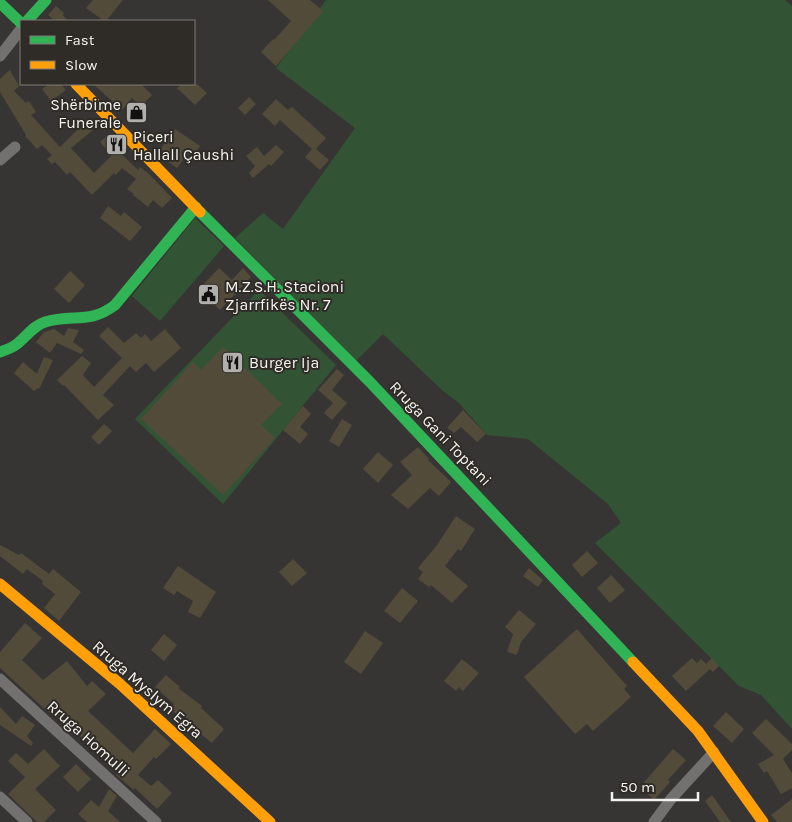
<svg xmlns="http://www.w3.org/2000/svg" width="792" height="822" viewBox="0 0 792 822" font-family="Karla,sans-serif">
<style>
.green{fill:#325435}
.building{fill:#524b3a}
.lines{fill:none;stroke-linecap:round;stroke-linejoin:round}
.street{stroke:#727170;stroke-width:11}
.fast{stroke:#30b455;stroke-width:11}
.slow{stroke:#ff9f0a;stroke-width:11}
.labels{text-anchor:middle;stroke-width:4;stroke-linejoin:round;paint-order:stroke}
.poi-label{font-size:16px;fill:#f4f2ee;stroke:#2f2c27;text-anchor:start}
.street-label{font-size:16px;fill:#f4f2ee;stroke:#2f2c27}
</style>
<rect width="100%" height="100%" fill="#373533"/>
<g class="green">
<path d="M326,0H785L792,6V729L761,695L739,686L595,543L621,523L608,504L528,439L487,435L459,403L443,391L383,334L355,362L235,238L263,213L283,229L355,128L276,68Z"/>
<path d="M195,218L224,246L160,321L132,296Z"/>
<path d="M259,290L336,365L223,504L135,419Z"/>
</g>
<g class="building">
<path d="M93,0H123L106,21H104L86,8Z"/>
<path d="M268,0H310L323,11L276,66L261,52L273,39L274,40L291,21Z"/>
<path d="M56,6L64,13L63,15L68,21H55L48,15Z"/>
<path d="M10,70L19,86L14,91L26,103L29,101L36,112L31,115L60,147L86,121L93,130L71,148L94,173L117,150L138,170L140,167L149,174L172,198L162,208L153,200L148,207L133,195L134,194L127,189L136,179L122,168L116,175L114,173L92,195L70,172L67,175L55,162L52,164L47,159L52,155L42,145L37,149L25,136L26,135L0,92V79Z"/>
<path d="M49,84H61L66,90L51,101L42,89Z"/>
<path d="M93,84H141L152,95L141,106L132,98L122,110Z"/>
<path d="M182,84H197L207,93L195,105L177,88Z"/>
<path d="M249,97L256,104L245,115L238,108Z"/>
<path d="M276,99L288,110L292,107L326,138L316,149L329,160L320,170L305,157L312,149L280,120L275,126L262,114Z"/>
<path d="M175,129L200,146L192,157L187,154L177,168L157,154Z"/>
<path d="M109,134L120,146L111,155L100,142Z"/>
<path d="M276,145L284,152L271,166L269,164L253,178L249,173L255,166L246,156L257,147L264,156Z"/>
<path d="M108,206L121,216L124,212L142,227L130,241L100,218Z"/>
<path d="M219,268L232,280L243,268L251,277L220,310L198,290Z"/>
<path d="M70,271L85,285L69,303L54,289Z"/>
<path d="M108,327L124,343L136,333L141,338L145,334L151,341L165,329L181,348L154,372L146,363L136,372L130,366L103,395L114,405L98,420L64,385L63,386L57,380L82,356L91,363L83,375L94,387L122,358L99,336Z"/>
<path d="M68,328L79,330L73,342L84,350L81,354L57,343L50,353L36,342L44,332L54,329L64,336Z"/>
<path d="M223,347L282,404L261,425L275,438L223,495L141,419L193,362L201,370Z"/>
<path d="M44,357L53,360L39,389L38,388L34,391L14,373L23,362L37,374Z"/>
<path d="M337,369L344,375L332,390L347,403L332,420L324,413L333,403L318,390Z"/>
<path d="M303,406L311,414L300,427L308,434L300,444L283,430Z"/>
<path d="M463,410L486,434L477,442L461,427L454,433L447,428Z"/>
<path d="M342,419L352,425L339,447L329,441Z"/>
<path d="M104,424L112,431L99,445L91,437Z"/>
<path d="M418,447L429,459L428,460L451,482L439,496L430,488L408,509L391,495L412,475L400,462Z"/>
<path d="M378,452L393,465L378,483L363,469Z"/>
<path d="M456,516L475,529L461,551L458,549L445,566L468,586L452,603L431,585L429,587L418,579L423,572L418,568L437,545Z"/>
<path d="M0,545L19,555L21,553L49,574L53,569L81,592L59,621L44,608L55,594L42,584L43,581L27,569L23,574L0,556Z"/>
<path d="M587,551L598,563L582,577L572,565Z"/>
<path d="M293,559L307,573L292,586L279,572Z"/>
<path d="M178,566L216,592L200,618L188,612L193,601L177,591L174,595L163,588Z"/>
<path d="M529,568L543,580L538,587L523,576Z"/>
<path d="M611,575L625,590L610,603L597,588Z"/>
<path d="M402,588L418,601L400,623L384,611Z"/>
<path d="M519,610L536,624L521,642L517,655L507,652L513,634L505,627Z"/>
<path d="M25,623L42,638L22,660L43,680L67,661L87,686L92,681L106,694L88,711L133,753L155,729L171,744L156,759L154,757L138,775L151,786L158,780L172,793L157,809L135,788L134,790L116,775L120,770L80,736L83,732L47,711L0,668V652Z"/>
<path d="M577,629L627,686L624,689L631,697L593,731L587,724L575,734L524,677Z"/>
<path d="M365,631L383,643L361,674L344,662Z"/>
<path d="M164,634L177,645L164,661L151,650Z"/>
<path d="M692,658L697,663L701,659L706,664L712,658L719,666L713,672L710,669L686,691L672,676Z"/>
<path d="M462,659L479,673L463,691L459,687L456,691L444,681Z"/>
<path d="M166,675L180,687L178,688L202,706L201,708L224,729L212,743L170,709L174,704L155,687Z"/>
<path d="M0,707L16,724L22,716L35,725L27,736L33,743L31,746L0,725Z"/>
<path d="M726,712L744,729L732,743L713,726Z"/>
<path d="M766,719L792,744V750L783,759L792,773V788L781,794L767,771L764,773L758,764L774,755L752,733Z"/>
<path d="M44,749L60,766L35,789L56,810L44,822H37L8,794L25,777L8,761L16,753L28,764Z"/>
<path d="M673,749L686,760L668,780L670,782L654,800L640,787Z"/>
<path d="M76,764L91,779L78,792L63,777Z"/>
<path d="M109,789L117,796L108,811L120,822H87L78,814L91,800L99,807Z"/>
<path d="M712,795L731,822H720L705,801Z"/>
<path d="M792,799V822H777L771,815Z"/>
</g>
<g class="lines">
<g class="street">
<path d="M0,56L21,29"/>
<path d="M0,160L15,147"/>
<path d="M0,679L156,822"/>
<path d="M0,797L27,822"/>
<path d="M654,822L671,799L714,752"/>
</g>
<g class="fast">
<path d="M0,3L21,23"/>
<path d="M27,21L46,0"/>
<path d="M200,212L369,381L633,662"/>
<path d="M0,352C6,350 12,348 17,344C27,336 33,326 45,322C72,313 89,325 115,305L196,207"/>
</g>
<g class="slow">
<path d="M76,84L200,212"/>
<path d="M0,584L120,684L270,822"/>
<path d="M633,662L698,731L763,822"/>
</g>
</g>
<defs>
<symbol id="shop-square" viewBox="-11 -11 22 22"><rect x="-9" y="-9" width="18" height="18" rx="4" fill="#b2b0ad" stroke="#2f2c27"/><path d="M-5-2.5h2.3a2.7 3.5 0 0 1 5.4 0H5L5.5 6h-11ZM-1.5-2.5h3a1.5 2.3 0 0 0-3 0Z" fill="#111"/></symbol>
<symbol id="restaurant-square" viewBox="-11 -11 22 22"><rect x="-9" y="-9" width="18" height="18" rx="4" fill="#b2b0ad" stroke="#2f2c27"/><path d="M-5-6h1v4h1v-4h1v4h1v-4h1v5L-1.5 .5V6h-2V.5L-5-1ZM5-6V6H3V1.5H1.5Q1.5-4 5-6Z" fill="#111"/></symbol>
<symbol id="civic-square" viewBox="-11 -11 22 22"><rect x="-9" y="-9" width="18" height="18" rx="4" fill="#b2b0ad" stroke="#2f2c27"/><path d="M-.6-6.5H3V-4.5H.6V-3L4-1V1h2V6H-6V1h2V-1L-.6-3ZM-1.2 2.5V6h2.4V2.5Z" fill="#111"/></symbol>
</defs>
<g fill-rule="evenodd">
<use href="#shop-square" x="124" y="100" width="25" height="25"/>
<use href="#restaurant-square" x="104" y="132" width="25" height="25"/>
<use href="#civic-square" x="196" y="282" width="25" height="25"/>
<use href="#restaurant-square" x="220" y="350" width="25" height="25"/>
</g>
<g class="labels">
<g class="poi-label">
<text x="121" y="110" text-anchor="end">Shërbime<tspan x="121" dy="18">Funerale</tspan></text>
<text x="133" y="142">Piceri<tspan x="133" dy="18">Hallall Çaushi</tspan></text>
<text x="225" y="292">M.Z.S.H. Stacioni<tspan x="225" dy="18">Zjarrfikës Nr. 7</tspan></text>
<text x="249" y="368">Burger Ija</text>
</g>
<g class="street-label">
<text transform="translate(441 433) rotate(46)" y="6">Rruga Gani Toptani</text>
<text transform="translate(148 689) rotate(41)" y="6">Rruga Myslym Egra</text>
<text transform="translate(89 738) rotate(42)" y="6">Rruga Homulli</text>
</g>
</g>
<rect x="20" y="20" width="175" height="65" fill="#2f2c27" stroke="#7e7b77"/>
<rect x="30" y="36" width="25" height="8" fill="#30b455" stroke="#7e7b77"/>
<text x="65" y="45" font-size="15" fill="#f4f2ee">Fast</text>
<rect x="30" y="61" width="25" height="8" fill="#ff9f0a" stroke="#7e7b77"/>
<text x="65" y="70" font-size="15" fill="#f4f2ee">Slow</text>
<path d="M612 792v8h86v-8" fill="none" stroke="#f4f2ee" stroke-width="2.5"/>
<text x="620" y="792" font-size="15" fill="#f4f2ee" stroke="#2f2c27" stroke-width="4" paint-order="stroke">50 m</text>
</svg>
